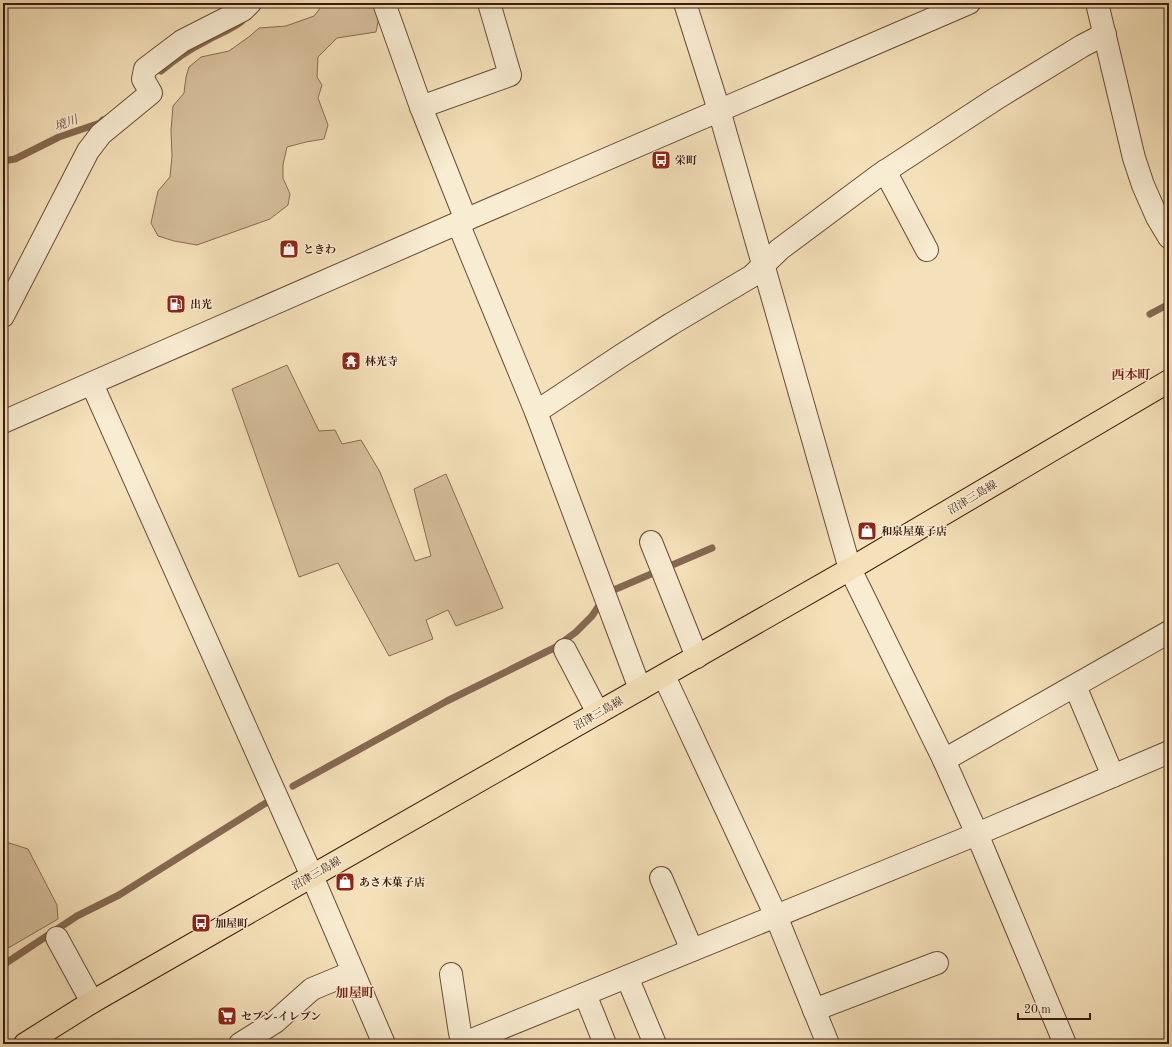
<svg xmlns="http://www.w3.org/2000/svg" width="1172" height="1047" viewBox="0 0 1172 1047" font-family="'Old Standard TT','Noto Serif JP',serif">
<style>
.green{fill:#d6bf9c;stroke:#896c54}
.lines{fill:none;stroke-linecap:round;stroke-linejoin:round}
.stream{stroke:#856951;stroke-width:7}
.minor-casing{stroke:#6a4c38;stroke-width:24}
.major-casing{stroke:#3c1a0d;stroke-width:24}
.minor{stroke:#f8ecd2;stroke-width:22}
.major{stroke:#f5e1b9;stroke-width:22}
.labels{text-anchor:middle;stroke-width:3;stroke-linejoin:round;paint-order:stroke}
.poi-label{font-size:11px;font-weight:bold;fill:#3c1a0d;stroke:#f8ecd2;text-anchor:start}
.street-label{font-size:11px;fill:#3c1a0d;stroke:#f8ecd2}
.water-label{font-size:12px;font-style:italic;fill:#674835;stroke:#f8ecd2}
.quarter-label{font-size:13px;font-weight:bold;fill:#7a1f14;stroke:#f8ecd2}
</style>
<rect width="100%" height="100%" fill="#f5e1b9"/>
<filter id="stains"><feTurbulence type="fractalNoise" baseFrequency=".005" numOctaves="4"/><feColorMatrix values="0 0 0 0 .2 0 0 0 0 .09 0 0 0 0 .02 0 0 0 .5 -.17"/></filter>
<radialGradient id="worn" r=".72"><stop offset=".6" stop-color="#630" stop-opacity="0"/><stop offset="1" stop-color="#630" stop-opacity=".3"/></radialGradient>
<g class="green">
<path d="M324,3H372L379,17L376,32L337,38L318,57L317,77L322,85L318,98L328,125L324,139L306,142L287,147L283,165V178L290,194L288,205L270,219L197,245L174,241L158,236L151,223L158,191L170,177L172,156L171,130L173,106L184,93L186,77L189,67L201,57L229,51L250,36L259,28L286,26L314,16Z"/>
<path d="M287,365L319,431L335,430L342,444L361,440L380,472L415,561L431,556L414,489L446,474L503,608L456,626L448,610L426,620L433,639L389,656L338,563L299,577L232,389Z"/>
<path d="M3,841L28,849L57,905L58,919L10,947L3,949Z"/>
</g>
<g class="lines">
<g class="stream">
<path d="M161,71C175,59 190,49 206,41C218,34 231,30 242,21"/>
<path d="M3,161L15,159L59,137L100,123L103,120"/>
<path d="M1150,314L1169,304"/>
<path d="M616,589L712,548"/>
<path d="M293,786L447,701L556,647L576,632L592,616L598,607"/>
<path d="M3,965L77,916L119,895L269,801"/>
</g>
<defs>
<g id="minor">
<path d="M384,3L421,107"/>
<path d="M685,3L719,110L763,264L850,569L944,760L977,834L1065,1044"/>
<path d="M1097,3L1134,158L1143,185L1157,217L1169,237"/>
<path d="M885,171L927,250"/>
<path d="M466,220L421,107L510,75L489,3"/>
<path d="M458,223L536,412L640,689"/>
<path d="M3,316L88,151L101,134L151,93L143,79L145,69L182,41L243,10L250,3"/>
<path d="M92,384L312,876L384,1044"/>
<path d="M536,412L622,355L671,324L752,276L780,249L878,176L997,98L1082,46L1105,34"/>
<path d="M3,422L458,223L969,3"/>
<path d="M651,542L697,657"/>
<path d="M565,650L598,713"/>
<path d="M664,676L776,916L828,1044"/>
<path d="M1075,686L1113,776"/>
<path d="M944,760L1169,632"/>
<path d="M661,878L692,950"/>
<path d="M57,938L92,1002"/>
<path d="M451,974L460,1033L463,1043"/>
<path d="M627,977L655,1044"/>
<path d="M585,994L605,1044"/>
<path d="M814,1010L937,963"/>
<path d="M240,1044L275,1022L312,989L353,972"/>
<path d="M462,1044L977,834L1169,752"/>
</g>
<path id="major" d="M25,1044L92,1002L312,876L850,569L1169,381"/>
</defs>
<use href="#minor" class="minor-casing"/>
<use href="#major" class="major-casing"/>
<use href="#minor" class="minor"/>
<use href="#major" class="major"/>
</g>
<defs>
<symbol id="bus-square" viewBox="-11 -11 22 22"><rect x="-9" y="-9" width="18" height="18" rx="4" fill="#8f2418" stroke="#f8ecd2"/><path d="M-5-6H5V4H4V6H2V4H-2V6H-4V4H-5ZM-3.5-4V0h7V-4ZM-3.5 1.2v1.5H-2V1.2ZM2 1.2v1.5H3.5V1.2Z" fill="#fff"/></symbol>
<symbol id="shop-square" viewBox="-11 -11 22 22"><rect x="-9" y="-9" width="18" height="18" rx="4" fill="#8f2418" stroke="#f8ecd2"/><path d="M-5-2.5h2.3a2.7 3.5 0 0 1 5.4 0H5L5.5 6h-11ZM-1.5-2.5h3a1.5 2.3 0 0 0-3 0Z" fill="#fff"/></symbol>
<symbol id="fuel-square" viewBox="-11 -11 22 22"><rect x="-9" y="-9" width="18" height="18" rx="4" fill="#8f2418" stroke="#f8ecd2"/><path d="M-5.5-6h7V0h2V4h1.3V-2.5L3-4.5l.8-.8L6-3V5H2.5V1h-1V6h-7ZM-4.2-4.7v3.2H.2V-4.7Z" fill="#fff"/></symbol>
<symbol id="temple-square" viewBox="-11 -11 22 22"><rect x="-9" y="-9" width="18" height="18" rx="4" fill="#8f2418" stroke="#f8ecd2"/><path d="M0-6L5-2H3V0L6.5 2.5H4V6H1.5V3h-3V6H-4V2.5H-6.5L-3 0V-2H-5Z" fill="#fff"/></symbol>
<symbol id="supermarket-square" viewBox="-11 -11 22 22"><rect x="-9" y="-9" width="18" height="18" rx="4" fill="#8f2418" stroke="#f8ecd2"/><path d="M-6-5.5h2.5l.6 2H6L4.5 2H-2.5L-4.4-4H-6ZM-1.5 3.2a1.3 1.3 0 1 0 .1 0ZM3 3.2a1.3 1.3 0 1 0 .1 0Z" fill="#fff"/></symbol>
</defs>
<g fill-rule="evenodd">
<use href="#bus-square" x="650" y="149" width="22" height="22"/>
<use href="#shop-square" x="278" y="238" width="22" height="22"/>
<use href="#fuel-square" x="165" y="293" width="22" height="22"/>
<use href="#temple-square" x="340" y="350" width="22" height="22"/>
<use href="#shop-square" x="856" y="520" width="22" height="22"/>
<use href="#shop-square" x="334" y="871" width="22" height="22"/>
<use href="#bus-square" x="190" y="912" width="22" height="22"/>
<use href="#supermarket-square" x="216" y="1005" width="22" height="22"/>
</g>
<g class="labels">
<g class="poi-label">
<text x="675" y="164">栄町</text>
<text x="303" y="253">ときわ</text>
<text x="190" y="308">出光</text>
<text x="365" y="365">林光寺</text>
<text x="881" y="535">和泉屋菓子店</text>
<text x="359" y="886">あさ木菓子店</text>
<text x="215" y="927">加屋町</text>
<text x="241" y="1020">セブン-イレブン</text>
</g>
<g class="street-label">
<text transform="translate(972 497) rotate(-31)" y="4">沼津三島線</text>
<text transform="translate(598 713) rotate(-30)" y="4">沼津三島線</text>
<text transform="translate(316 873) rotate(-30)" y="4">沼津三島線</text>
</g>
<g class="water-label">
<text transform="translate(66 123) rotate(-20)" y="4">境川</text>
</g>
<g class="quarter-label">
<text x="1131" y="379">西本町</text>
<text x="355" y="997">加屋町</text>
</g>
</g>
<rect width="1172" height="1047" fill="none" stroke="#f5e1b9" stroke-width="16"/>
<rect x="4" y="4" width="1164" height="1039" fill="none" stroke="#3c1a0d" stroke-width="2"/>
<rect x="8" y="8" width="1156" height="1031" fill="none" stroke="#3c1a0d"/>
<path d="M1018 1013v6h72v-6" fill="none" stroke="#3c1a0d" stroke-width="2"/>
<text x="1024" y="1013" font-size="12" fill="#3c1a0d" stroke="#f8ecd2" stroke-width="3" paint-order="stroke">20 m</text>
<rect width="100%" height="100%" filter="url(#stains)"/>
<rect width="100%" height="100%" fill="url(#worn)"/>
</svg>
